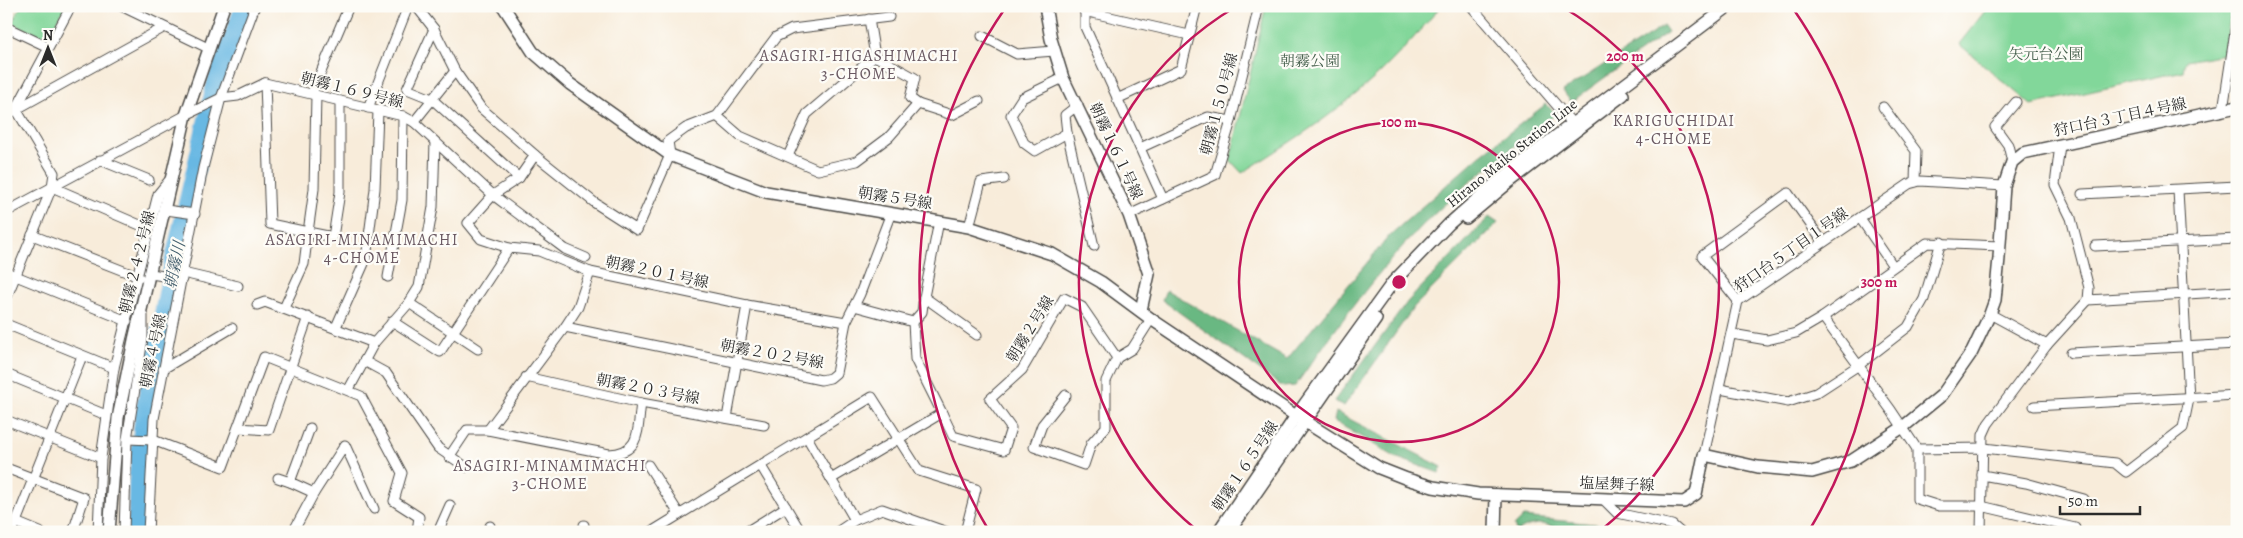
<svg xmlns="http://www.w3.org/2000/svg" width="2243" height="538" viewBox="0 0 2243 538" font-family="Alegreya,'Noto Serif JP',serif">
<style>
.green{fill:#82d79a;stroke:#568162}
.forest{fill:#69b882;stroke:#4a7256}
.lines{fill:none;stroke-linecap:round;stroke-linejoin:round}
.river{stroke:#68b8e3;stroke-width:19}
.street-casing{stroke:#4a4845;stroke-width:11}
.secondary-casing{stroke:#4a4845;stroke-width:14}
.street{stroke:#fff;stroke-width:9}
.secondary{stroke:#fff;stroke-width:11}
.ring{fill:none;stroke:#c2185b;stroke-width:2.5}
.labels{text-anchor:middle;stroke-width:4.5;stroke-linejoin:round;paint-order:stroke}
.park-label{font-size:15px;fill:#455f4c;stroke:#fdfcf7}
.street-label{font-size:15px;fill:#2b2b2b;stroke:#fdfcf7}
.neighbourhood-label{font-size:16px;letter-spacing:1px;fill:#6a5962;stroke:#fdfcf7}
.water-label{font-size:16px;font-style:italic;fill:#405c6b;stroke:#fdfcf7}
.centre{fill:#c2185b;stroke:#fdfcf7;stroke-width:2.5}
.ring-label{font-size:15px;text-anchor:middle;font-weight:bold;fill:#c2185b;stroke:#fdfcf7;stroke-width:4.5;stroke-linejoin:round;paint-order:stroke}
</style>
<rect width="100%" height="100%" fill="#fdfcf7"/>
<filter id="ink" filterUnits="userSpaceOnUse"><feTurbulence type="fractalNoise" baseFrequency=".02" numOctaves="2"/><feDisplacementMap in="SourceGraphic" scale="10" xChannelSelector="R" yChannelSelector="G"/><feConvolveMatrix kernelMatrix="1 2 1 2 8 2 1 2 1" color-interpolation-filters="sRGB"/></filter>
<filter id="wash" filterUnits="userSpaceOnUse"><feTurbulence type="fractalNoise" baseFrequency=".0096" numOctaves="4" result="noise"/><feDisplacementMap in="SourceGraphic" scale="20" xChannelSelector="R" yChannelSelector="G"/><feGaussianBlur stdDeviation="1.12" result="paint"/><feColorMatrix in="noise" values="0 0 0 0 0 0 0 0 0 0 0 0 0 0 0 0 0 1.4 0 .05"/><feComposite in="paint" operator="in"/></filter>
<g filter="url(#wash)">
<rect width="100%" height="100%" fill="#f8ecda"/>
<g class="green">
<path d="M21,6H65L50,36L43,38L12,23Z"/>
<path d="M1266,6H1441C1419,32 1396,59 1370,82C1331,117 1286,145 1242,173L1230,160Z"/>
<path d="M1989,6H2232L2224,54L2185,61L2183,71L2031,105L1959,44Z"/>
</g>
<g class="forest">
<path d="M1664,26L1668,32L1571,102L1563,91Z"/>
<path d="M1546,104L1556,114C1510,150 1464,184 1422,226C1374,274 1335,330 1295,386L1283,387L1162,300L1166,290L1287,359L1390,235L1478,157Z"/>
<path d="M1489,217L1498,223L1414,307L1344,406L1334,401L1408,301Z"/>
<path d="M1336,412L1442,467L1439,473L1395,457L1334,421Z"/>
<path d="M1523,517L1666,531L1667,532H1563C1547,522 1533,521 1517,532L1514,526Z"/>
</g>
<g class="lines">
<path class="river" d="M137,532L138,481L144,414L173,265L217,79L245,6"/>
</g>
</g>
<g filter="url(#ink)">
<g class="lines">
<defs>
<g id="street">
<path d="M121,6L208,48"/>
<path d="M416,6L434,29L455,71L481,108L535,155L595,203L637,230L670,155L668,141L686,128L717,116L776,37L792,29L889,17"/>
<path d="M1085,6V27L1163,199"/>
<path d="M1471,6L1572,123"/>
<path d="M1084,11L1189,35"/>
<path d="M869,19L875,56L915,78L910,98L918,104"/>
<path d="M6,27L48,47"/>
<path d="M434,29L407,89L432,99L519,178"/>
<path d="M982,36L1017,54L1054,51"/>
<path d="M1063,78L1022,98L1011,115L1024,143L1035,151L1067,133"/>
<path d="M265,83L403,116L414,122L493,195L565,249L586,258"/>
<path d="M265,83L270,224L308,232L304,264L284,308"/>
<path d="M312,93L349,6"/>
<path d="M316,95L314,189L308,232L333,237L340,192V101"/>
<path d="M1117,99L1181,69L1197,6"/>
<path d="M6,104L16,109L54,173L52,187L6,299"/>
<path d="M1078,105L1065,115L1067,133L1094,246"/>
<path d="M1883,107L1916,151L1915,182"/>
<path d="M368,108L407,9L410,6"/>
<path d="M16,109L71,6"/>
<path d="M2223,110L2237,18"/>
<path d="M6,115L163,28"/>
<path d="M717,116L740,136L818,170L857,161L889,137L918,104L952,115L979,101"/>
<path d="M414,122L455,71"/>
<path d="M1140,148L1208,117L1231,121"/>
<path d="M788,156L807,114L875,56"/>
<path d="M100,160L149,180"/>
<path d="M2012,162L2008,145L1995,127L2016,102"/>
<path d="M52,187L149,229"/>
<path d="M2082,194L2237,186"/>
<path d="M166,210L195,214"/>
<path d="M6,212L186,115L221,98L238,96L265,83"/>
<path d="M1129,215L1215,175L1231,121L1259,6"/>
<path d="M1860,218L1893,266"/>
<path d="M939,221L924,297L977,335"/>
<path d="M969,227L981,182L1004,179"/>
<path d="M32,235L139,277"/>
<path d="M2095,246L2237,239"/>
<path d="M509,248L481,239L468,223L493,195L519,178L535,155"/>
<path d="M6,272L127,321"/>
<path d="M183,273L238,286"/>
<path d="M151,274L182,279"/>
<path d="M388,277L402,200L403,116"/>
<path d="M2088,300L2237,291"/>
<path d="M1738,301L1702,256L1788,193L1823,242"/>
<path d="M409,303L478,349"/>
<path d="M257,305L265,302L374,343L409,303L419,287L433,207L435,142"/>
<path d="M854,306L913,322L915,359L942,413"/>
<path d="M1990,314L2047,345"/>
<path d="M1823,317L1891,410L1917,449L1984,448L2115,463L2126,472L2183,428L2189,399L2178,190"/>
<path d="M392,321L440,352L509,248L539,251L590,272"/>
<path d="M913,322L922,312L924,297"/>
<path d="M6,324L114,368"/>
<path d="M336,327L366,259L375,189L378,111"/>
<path d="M565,327L821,380L830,378L836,373L846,322L860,294L891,213"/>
<path d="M1732,334L1767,340L1796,333L1823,317L1927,243L2000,246"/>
<path d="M2071,353L2237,344"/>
<path d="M364,361L386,373L438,448L466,467"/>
<path d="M163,369L232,328"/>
<path d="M6,374L106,415"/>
<path d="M526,377L641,403L764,425"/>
<path d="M349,389L374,343"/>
<path d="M1720,389L1788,402L1816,393L1859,365L1908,327L1924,299L1941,242"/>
<path d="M1066,395L1042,425L1034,447L1084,465L1091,444L1106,427V381L1117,358"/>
<path d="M2034,406L2237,395"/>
<path d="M727,418L747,305"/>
<path d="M6,420L101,458"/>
<path d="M238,428L269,430L308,317"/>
<path d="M488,430L565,327L578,307L590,272L747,305L846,322"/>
<path d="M807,437L831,479"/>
<path d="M127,439L153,440L223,467L264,357L361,396L402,473L394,501L419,517L417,531L419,532"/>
<path d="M1917,449V499L1939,506H1981L2075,528"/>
<path d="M1704,455L1738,301L1909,184L1920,181L2004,186"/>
<path d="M449,457L467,430H488L609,454C642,453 637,429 641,403"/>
<path d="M648,465L679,514"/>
<path d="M761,466L801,532"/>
<path d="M6,468L84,498L73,532"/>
<path d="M1982,475L2026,483L2084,499"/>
<path d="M278,478L290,482"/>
<path d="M314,493L345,445L374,509"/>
<path d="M1603,499L1617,513L1672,525L1680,532"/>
<path d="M6,518L40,532"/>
<path d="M855,520L882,509L947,532"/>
<path d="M12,532L82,356"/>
<path d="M98,532L101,458L114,368L158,194L171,178"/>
<path d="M124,532L127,439L143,339V315"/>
<path d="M148,532L154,419L203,168L221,98L255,6"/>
<path d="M293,532L314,493L290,482L310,428"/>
<path d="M438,532L450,505"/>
<path d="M488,532L490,526"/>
<path d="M584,532V525"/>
<path d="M651,532L872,397L919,471L976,489L965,532"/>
<path d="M746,532L786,507"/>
<path d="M837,532L855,520L831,479L942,413L953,436L1004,450L1011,428L990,399L1022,370L1064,298L1082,307L1117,358L1132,349L1151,319"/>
<path d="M1981,532L1983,435L1988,424L2047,345L2088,300L2089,288L2071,218L2055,185L2060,145"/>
</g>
<g id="secondary">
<path d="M503,6L533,52L570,84L670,155L766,192L969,227L1052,254L1101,282L1151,319L1296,416L1379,468L1407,479L1433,487L1478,494L1684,502L1696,494L1704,455L1758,467L1812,472L1851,461L1903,427L1942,395L1972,352L1990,314L1995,300L1999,258L2004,186L2012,162L2023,153L2237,107"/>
<path d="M1045,6L1051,39L1063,78L1129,215L1149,274L1141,310"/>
<path d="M1466,218L1508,183L1623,95"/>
<path d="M109,532L118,418L134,340L186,115L224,6"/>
<path d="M1218,532L1296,416L1393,282L1449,224L1485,192L1543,146L1729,6"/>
<path d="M1229,532L1376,319"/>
<path d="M1495,532L1496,495"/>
</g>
</defs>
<use href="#street" class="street-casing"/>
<use href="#secondary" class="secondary-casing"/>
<use href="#street" class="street"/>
<use href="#secondary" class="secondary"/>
</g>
</g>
<g class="ring">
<circle cx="1399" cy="282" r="160"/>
<path d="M1198 531A320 320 0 0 1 1237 6M1561 6A320 320 0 0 1 1600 531"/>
<path d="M988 529A480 480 0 0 1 1006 7M1792 7A480 480 0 0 1 1810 529"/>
</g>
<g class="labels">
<g class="park-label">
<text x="2046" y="59">矢元台公園</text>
<text x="1310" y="66">朝霧公園</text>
</g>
<g class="street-label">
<text transform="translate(352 90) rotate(14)" y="5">朝霧１６９号線</text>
<text transform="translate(1219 104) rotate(-75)" y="5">朝霧１５０号線</text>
<text transform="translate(2120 117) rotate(-12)" y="5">狩口台３丁目４号線</text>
<text transform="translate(1116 151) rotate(65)" y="5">朝霧１６１号線</text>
<text transform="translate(1512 153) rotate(-39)" y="5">Hirano Maiko Station Line</text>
<text transform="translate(895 198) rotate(9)" y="5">朝霧５号線</text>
<text transform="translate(1791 250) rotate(-35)" y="5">狩口台５丁目１号線</text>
<text transform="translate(137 262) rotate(-76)" y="5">朝霧２４２号線</text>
<text transform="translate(657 272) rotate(12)" y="5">朝霧２０１号線</text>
<text transform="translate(1030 329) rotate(-58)" y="5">朝霧２号線</text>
<text transform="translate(153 351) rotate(-78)" y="5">朝霧４号線</text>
<text transform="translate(772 354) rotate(10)" y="5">朝霧２０２号線</text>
<text transform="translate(648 389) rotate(11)" y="5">朝霧２０３号線</text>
<text transform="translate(1245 466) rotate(-56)" y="5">朝霧１６５号線</text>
<text transform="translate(1617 484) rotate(2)" y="5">塩屋舞子線</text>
</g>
<g class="neighbourhood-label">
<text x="859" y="61">ASAGIRI-HIGASHIMACHI<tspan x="859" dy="18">3-CHOME</tspan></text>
<text x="1674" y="126">KARIGUCHIDAI<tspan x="1674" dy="18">4-CHOME</tspan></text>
<text x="362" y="245">ASAGIRI-MINAMIMACHI<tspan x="362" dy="18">4-CHOME</tspan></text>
<text x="550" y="471">ASAGIRI-MINAMIMACHI<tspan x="550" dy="18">3-CHOME</tspan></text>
</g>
<g class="water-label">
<text transform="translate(174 265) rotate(-78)" y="6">朝霧川</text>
</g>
</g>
<circle cx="1399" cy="282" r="8" class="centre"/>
<g class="ring-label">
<text x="1625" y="61">200 m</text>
<text x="1399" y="127">100 m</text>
<text x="1879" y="287">300 m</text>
</g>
<rect width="2243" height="538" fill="none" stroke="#fdfcf7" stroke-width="25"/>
<g transform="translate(48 48)" stroke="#fdfcf7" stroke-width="4" paint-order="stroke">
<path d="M0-4L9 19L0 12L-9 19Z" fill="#2b2b2b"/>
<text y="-8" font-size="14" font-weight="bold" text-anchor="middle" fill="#2b2b2b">N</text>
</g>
<path d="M2060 506v8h80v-8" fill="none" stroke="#2b2b2b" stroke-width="2.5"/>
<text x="2068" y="506" font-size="15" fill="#2b2b2b" stroke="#fdfcf7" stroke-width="4" paint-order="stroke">50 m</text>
</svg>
